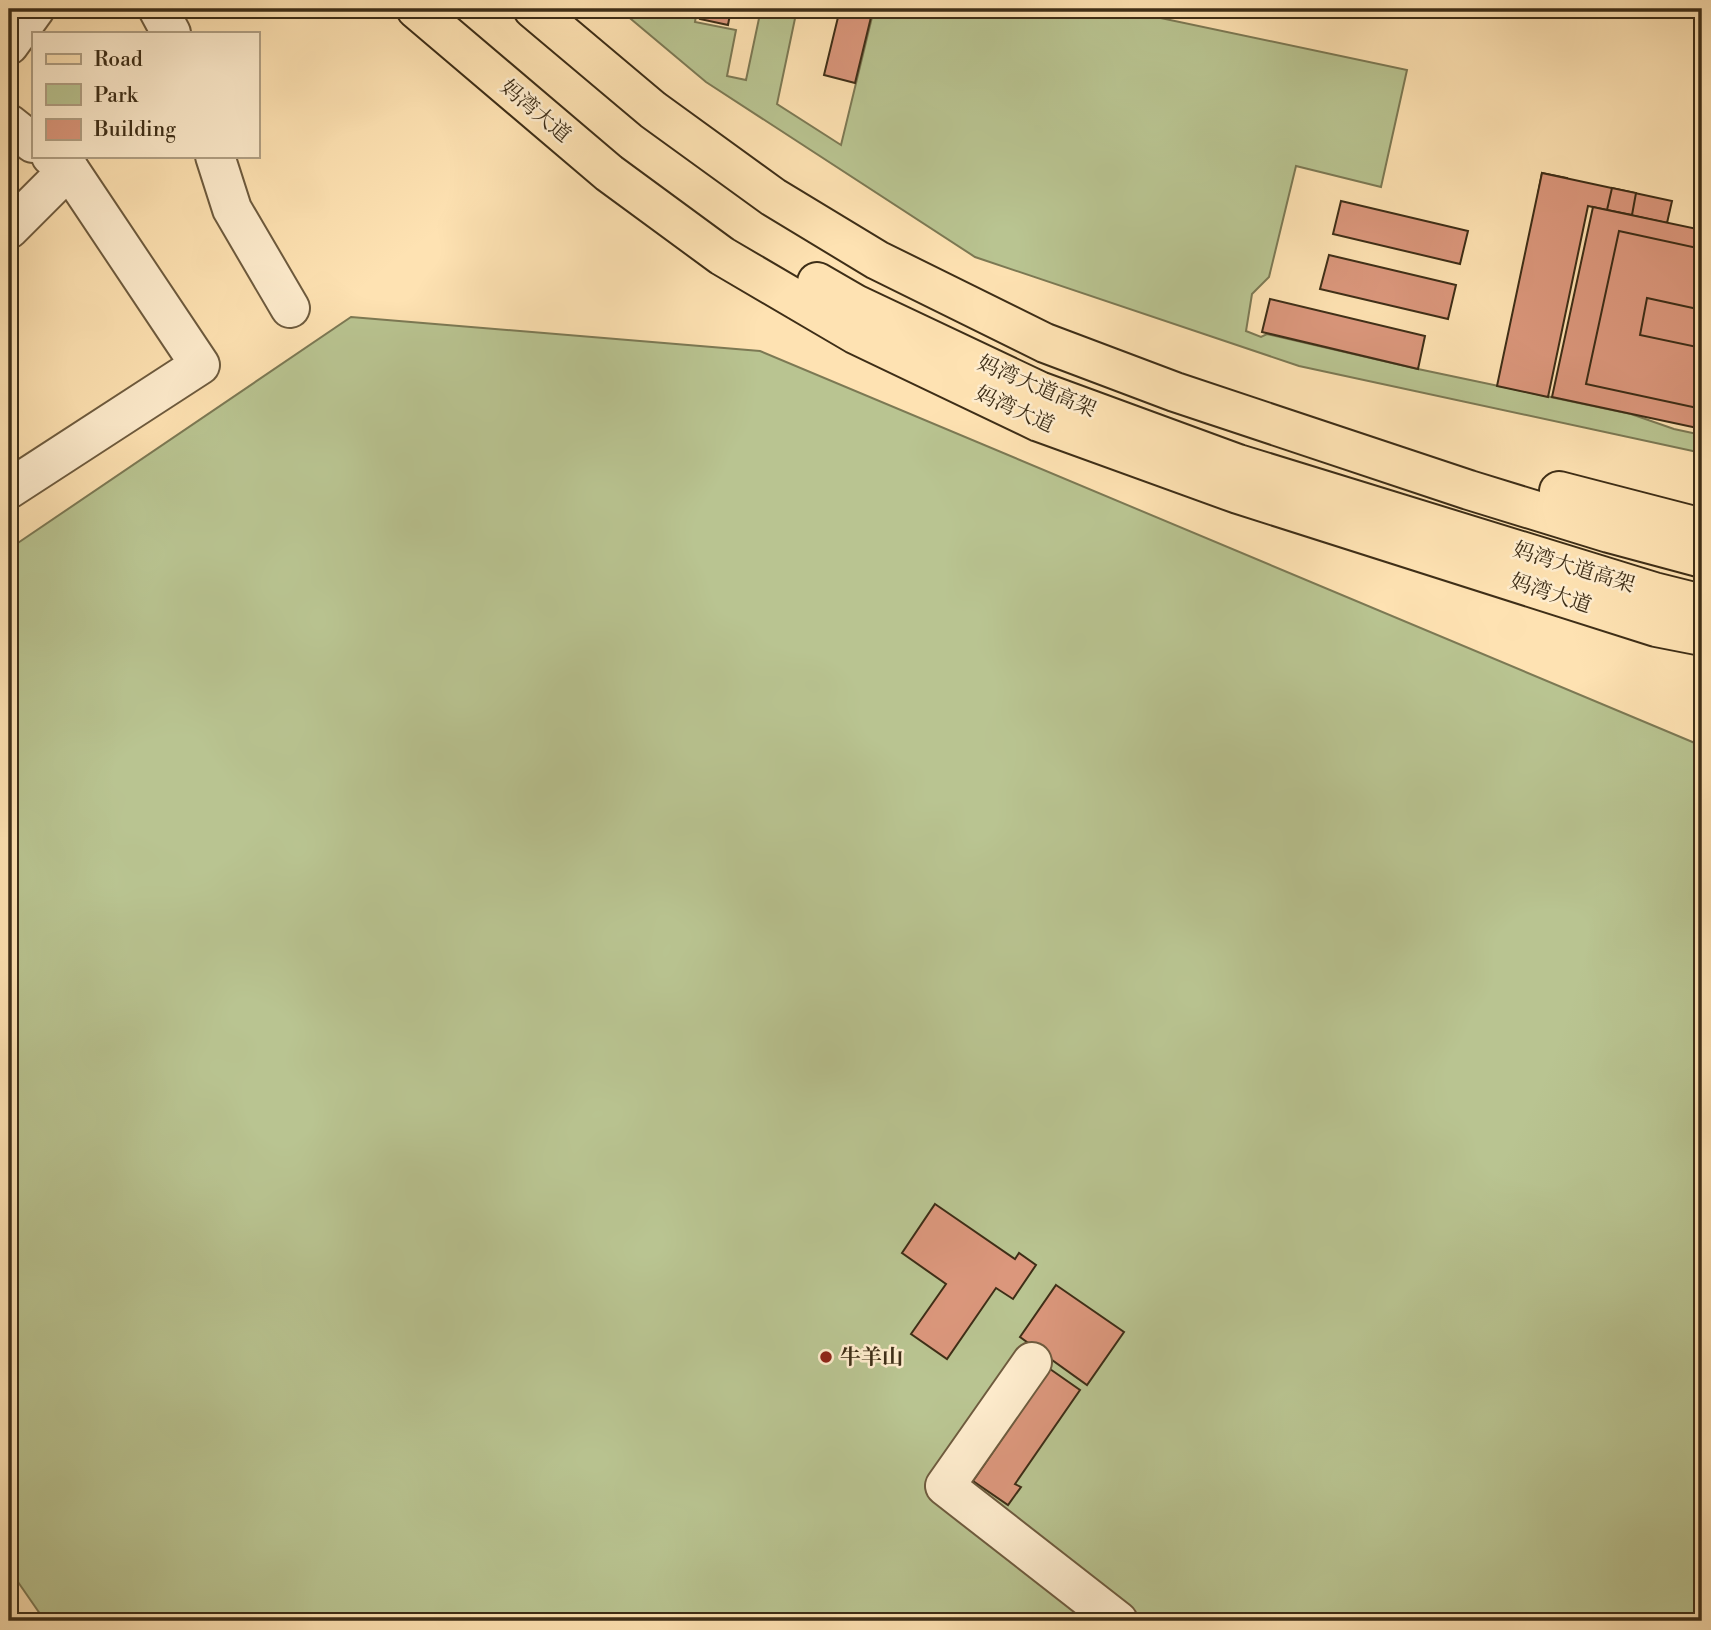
<svg xmlns="http://www.w3.org/2000/svg" width="1711" height="1630" viewBox="0 0 1711 1630" font-family="'Libre Bodoni','Noto Serif SC',serif">
<style>
.green{fill:#b9c491;stroke:#7c7954;stroke-width:2}
.building{fill:#db977c;stroke:#3e2e17;stroke-width:2}
.lines{fill:none;stroke-linecap:round;stroke-linejoin:round}
.minor-casing{stroke:#6e5b3e;stroke-width:42}
.major-casing{stroke:#3e2e17;stroke-width:42}
.minor{stroke:#feeccd;stroke-width:38}
.major{stroke:#fee2b2;stroke-width:38}
.poi-dot{fill:#8f2418;stroke:#feeccd;stroke-width:2.5}
.labels{text-anchor:middle;stroke-width:5;stroke-linejoin:round;paint-order:stroke}
.street-label{font-size:21px;fill:#3e2e17;stroke:#feeccd}
.poi-label{font-size:21px;font-weight:bold;fill:#3e2e17;stroke:#feeccd;text-anchor:start}
</style>
<rect width="100%" height="100%" fill="#fee2b2"/>
<filter id="stains"><feTurbulence type="fractalNoise" baseFrequency=".00286" numOctaves="4"/><feColorMatrix values="0 0 0 0 .2 0 0 0 0 .09 0 0 0 0 .02 0 0 0 .5 -.17"/></filter>
<radialGradient id="worn" r=".72"><stop offset=".6" stop-color="#630" stop-opacity="0"/><stop offset="1" stop-color="#630" stop-opacity=".3"/></radialGradient>
<g class="green">
<path d="M619,9H697L695,22L736,30L727,76L746,80L761,9H797L777,104L841,145L874,9H1118L1407,70L1381,187L1296,166L1269,277L1252,294L1246,331L1261,337L1267,334L1418,369L1631,414L1674,429L1702,435V453L1299,366L975,257L706,82Z"/>
<path d="M351,317L760,351L1702,746V1621H45L9,1569V549Z"/>
</g>
<g class="building">
<path d="M702,9H731L728,25L700,19Z"/>
<path d="M840,9H873L855,83L824,75Z"/>
<path d="M1542,173L1567,178L1563,200L1538,194Z"/>
<path d="M1542,173L1672,201L1667,223L1588,206L1548,397L1497,386Z"/>
<path d="M1612,188L1636,193L1632,215L1607,210Z"/>
<path d="M1341,201L1468,231L1460,264L1333,234Z"/>
<path d="M1593,207L1702,230V429L1552,397Z"/>
<path d="M1619,231L1702,249V310L1647,298L1640,335L1702,348V409L1586,384Z"/>
<path d="M1329,255L1456,285L1448,319L1320,289Z"/>
<path d="M1270,299L1425,336L1418,369L1262,332Z"/>
<path d="M935,1204L1015,1259L1019,1253L1036,1265L1013,1299L996,1288L947,1359L911,1334L946,1284L902,1253Z"/>
<path d="M1056,1285L1124,1332L1087,1385L1020,1337Z"/>
<path d="M1050,1369L1080,1390L1015,1484L1021,1487L1008,1505L973,1481Z"/>
</g>
<g class="lines">
<defs>
<g id="minor">
<path d="M158,9L171,33"/>
<path d="M9,45L35,9"/>
<path d="M9,124L33,143"/>
<path d="M215,156L232,209L290,308"/>
<path d="M9,229L69,169"/>
<path d="M9,489L200,365L69,169L51,156"/>
<path d="M1032,1362L945,1486L1118,1621"/>
</g>
<g id="major">
<path d="M416,9L609,173L722,256L855,334L1039,422L1238,494L1656,627L1702,636"/>
<path d="M533,9L653,110L773,197L877,260L1045,343L1175,392L1469,490L1609,533L1702,558"/>
<path d="M817,282L855,304L1039,391L1238,464L1654,592L1702,604"/>
<path d="M1559,491L1702,528"/>
</g>
</defs>
<use href="#minor" class="minor-casing"/>
<use href="#major" class="major-casing"/>
<use href="#minor" class="minor"/>
<use href="#major" class="major"/>
</g>
<circle class="poi-dot" cx="826" cy="1357" r="7"/>
<g class="labels">
<g class="street-label">
<text transform="translate(536 111) rotate(40)" y="7">妈湾大道</text>
<text transform="translate(1037 386) rotate(23)" y="7">妈湾大道高架</text>
<text transform="translate(1015 409) rotate(24)" y="7">妈湾大道</text>
<text transform="translate(1574 567) rotate(17)" y="7">妈湾大道高架</text>
<text transform="translate(1551 593) rotate(18)" y="7">妈湾大道</text>
</g>
<g class="poi-label">
<text x="840" y="1364">牛羊山</text>
</g>
</g>
<rect width="1711" height="1630" fill="none" stroke="#fee2b2" stroke-width="35"/>
<rect x="10" y="10" width="1690" height="1609" fill="none" stroke="#3e2e17" stroke-width="3.5"/>
<rect x="18" y="18" width="1676" height="1595" fill="none" stroke="#3e2e17" stroke-width="2"/>
<rect x="32" y="32" width="228" height="126" fill="#feeccd" stroke="#b1a084" stroke-width="2"/>
<rect x="46" y="54" width="35" height="10" fill="#fee2b2" stroke="#b1a084" stroke-width="2"/>
<text x="94" y="66" font-size="21" fill="#3e2e17">Road</text>
<rect x="46" y="84" width="35" height="21" fill="#b9c491" stroke="#b1a084" stroke-width="2"/>
<text x="94" y="102" font-size="21" fill="#3e2e17">Park</text>
<rect x="46" y="119" width="35" height="21" fill="#db977c" stroke="#b1a084" stroke-width="2"/>
<text x="94" y="136" font-size="21" fill="#3e2e17">Building</text>
<rect width="100%" height="100%" filter="url(#stains)"/>
<rect width="100%" height="100%" fill="url(#worn)"/>
</svg>
